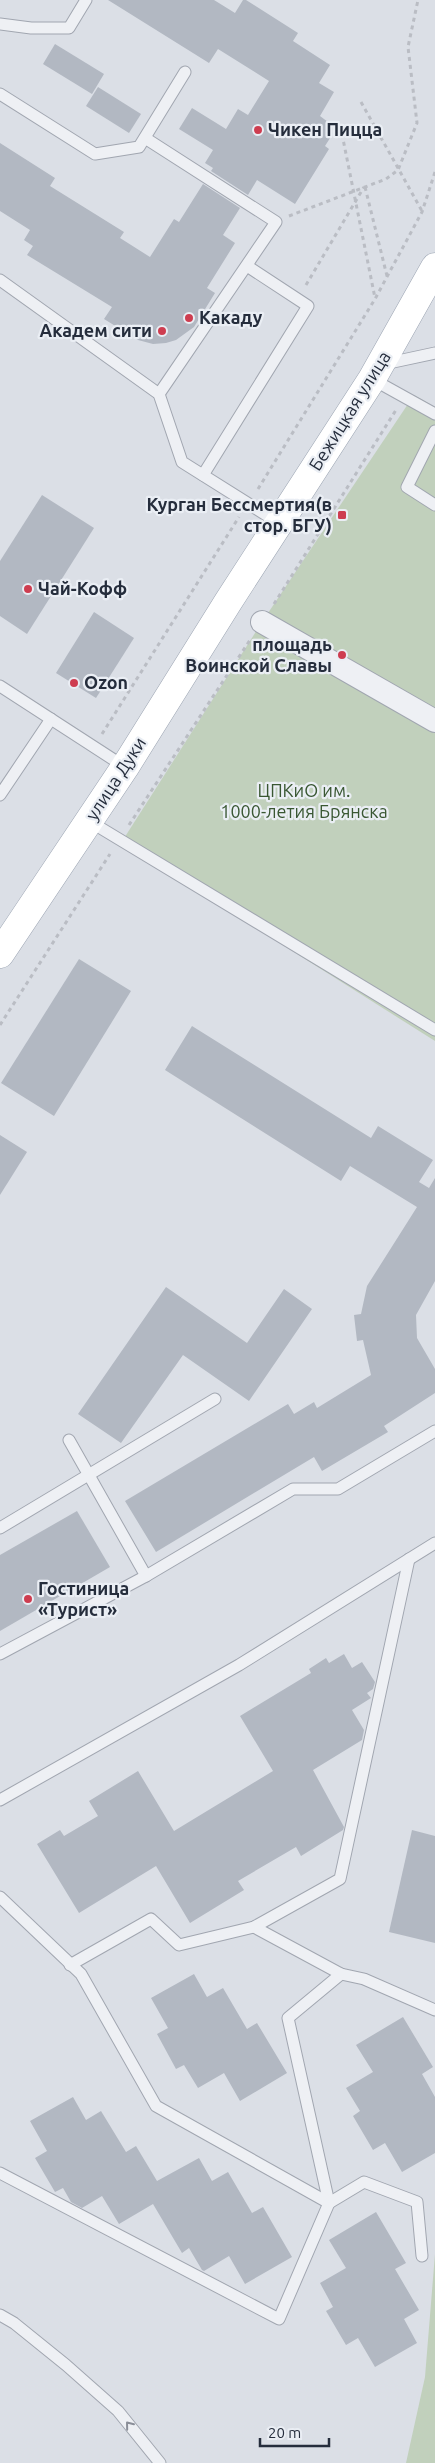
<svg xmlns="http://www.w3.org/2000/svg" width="435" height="2463" viewBox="0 0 435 2463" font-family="Ubuntu,sans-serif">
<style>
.green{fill:#c1d0bc}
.building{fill:#b2b8c2}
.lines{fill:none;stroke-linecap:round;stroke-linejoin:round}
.lane-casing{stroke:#a1a6b0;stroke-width:13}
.street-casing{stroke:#a1a6b0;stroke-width:24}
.primary-casing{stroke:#9aa3b1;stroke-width:29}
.path{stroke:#babdc4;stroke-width:3;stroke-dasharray:4 4;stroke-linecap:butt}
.lane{stroke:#eef0f4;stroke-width:11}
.street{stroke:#eef0f4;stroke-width:22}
.primary{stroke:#fff;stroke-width:28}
.oneway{stroke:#8a8e98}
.poi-dot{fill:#ce3d50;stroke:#eaeef4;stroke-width:2}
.labels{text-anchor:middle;stroke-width:4.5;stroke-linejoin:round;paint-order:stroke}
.poi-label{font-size:18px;font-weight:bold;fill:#252d3c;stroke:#eaeef4;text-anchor:start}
.street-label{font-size:18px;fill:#252d3c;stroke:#eaeef4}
.park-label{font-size:18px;fill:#395732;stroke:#eaeef4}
</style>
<rect width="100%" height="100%" fill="#dbdfe6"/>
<g class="green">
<path d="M414,395L435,407V1041L121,843L262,622Z"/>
<path d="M435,2254V2463H406L425,2377Z"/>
</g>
<g class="building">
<path d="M108,0H214L235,13L243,0H246L298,33L293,41L330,65L319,83L334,92L320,116L328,122L332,135L325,146L329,149L295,204L257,180L248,195L211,171L213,168L205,163L213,150L179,129L192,108L226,129L238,109L248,115L269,81L218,49L209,63Z"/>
<path d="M55,44L104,74L92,94L43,64Z"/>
<path d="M98,87L141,114L129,133L86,106Z"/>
<path d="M0,143L55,178L50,186L124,232L120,238L150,257L174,219L179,222L203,184L240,208L223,235L235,243L207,288L215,293L194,327L176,340L166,343L153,344L138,340L104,319L112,307L27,255L33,246L24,240L30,230L0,211Z"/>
<path d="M42,495L94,528L27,634L0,616V561Z"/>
<path d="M94,612L134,638L96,698L56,673Z"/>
<path d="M79,959L131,991L54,1116L1,1083Z"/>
<path d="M192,1026L371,1138L378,1126L433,1160L419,1182L429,1188L435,1178V1281L416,1315L417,1338L435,1369V1393L384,1426L388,1432L322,1471L314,1457L156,1552L125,1501L288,1404L294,1414L314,1402L317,1408L371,1375L363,1340L357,1341L354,1315L361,1314L367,1286L417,1207L350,1166L341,1181L165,1070Z"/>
<path d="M0,1135L27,1152L0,1195Z"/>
<path d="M166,1287L247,1343L284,1289L312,1309L249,1401L183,1355L121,1443L78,1414Z"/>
<path d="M77,1511L110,1567L0,1631V1555Z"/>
<path d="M344,1654L352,1668L362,1662L375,1682L373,1689L367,1693L371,1698L352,1710L364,1730L362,1740L313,1770L344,1827L343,1830L301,1856L296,1847L238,1881L244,1890L190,1923L156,1866L79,1913L37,1844L60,1830L64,1836L98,1816L89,1801L138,1771L174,1831L273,1771L240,1716L311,1673L309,1669L326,1658L329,1663Z"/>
<path d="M412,1830L435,1836V1943L389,1932Z"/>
<path d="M194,1974L207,1997L223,1988L247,2029L257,2023L287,2073L240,2101L224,2073L198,2088L184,2065L176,2069L157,2034L168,2028L151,1998Z"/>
<path d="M403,2017L433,2067L422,2074L435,2097V2153L402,2172L385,2143L373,2150L353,2116L360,2111L346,2088L373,2072L356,2045Z"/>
<path d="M73,2097L86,2120L101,2111L126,2152L136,2146L157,2181L199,2158L212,2181L228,2172L252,2213L263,2207L292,2257L245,2284L229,2256L204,2271L202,2270L189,2248L182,2253L153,2204L119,2224L102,2196L82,2208L71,2202L63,2188L55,2192L35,2158L47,2151L30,2121Z"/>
<path d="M376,2212L406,2263L395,2269L419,2310L404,2319L417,2343L375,2367L358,2338L346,2345L326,2311L333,2307L320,2283L346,2268L329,2240Z"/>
</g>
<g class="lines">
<defs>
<g id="lane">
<path d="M0,24L31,28H69L86,0"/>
<path d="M0,94L95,154L139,147L185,72"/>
<path d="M145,138L276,222L159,394"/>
<path d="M0,280L159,394L182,462L279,523"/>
<path d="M384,364L435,353"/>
<path d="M372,379L435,414"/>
<path d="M435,431L407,487L435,505"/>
<path d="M203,475L308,306L247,266"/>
<path d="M0,686L125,767"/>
<path d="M0,795L51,719"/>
<path d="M89,821L435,1030"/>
<path d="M69,1440L146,1576"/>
<path d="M0,1528L215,1399"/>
<path d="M0,1654L146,1576L293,1489H338L435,1431"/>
<path d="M0,1800L239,1665L435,1543"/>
<path d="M0,1897L81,1974L156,2106L329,2203"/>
<path d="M70,1965L151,1919L179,1945L254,1927L340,1879L409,1559"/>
<path d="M341,1974L364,1979L435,2010"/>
<path d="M0,2173L279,2319L329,2203L288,2018L341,1974L254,1927"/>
<path d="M329,2203L364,2182L417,2202L422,2256"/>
<path d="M0,2315L14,2323L66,2365L118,2411L160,2463"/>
</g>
<path id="street" d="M262,622L435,721"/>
<path id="primary" d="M0,954L125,767L228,602L372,379L435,267"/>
</defs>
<use href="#lane" class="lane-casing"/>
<use href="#street" class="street-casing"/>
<use href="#primary" class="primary-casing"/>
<g class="path">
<path d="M361,102L422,211"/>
<path d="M342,134L375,298"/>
<path d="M365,187L387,276"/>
<path d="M289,216L386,179L398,170L417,123L408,47L418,0"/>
<path d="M306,285L364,187"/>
<path d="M258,489L375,299L422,212L435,172"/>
<path d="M274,604L396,410"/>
<path d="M102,734L239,517"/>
<path d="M129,825L250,640"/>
<path d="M0,1025L110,854"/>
</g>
<use href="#lane" class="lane"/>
<use href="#street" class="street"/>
<use href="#primary" class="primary"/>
</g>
<defs><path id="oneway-chevron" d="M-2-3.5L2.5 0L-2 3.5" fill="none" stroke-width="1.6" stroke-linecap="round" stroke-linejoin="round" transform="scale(1.25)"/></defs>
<use class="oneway" href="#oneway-chevron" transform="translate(129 2425) rotate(-129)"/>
<g class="poi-dot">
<circle cx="258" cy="130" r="5"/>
<circle cx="189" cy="318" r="5"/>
<circle cx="162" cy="331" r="5"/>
<rect x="337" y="510" width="10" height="10" rx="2.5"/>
<circle cx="28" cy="589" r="5"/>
<circle cx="342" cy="655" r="5"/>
<circle cx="74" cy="683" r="5"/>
<circle cx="28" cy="1599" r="5"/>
</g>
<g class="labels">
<g class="poi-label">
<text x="268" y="136">Чикен Пицца</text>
<text x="199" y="324">Какаду</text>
<text x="152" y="337" text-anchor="end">Академ сити</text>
<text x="332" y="511" text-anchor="end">Курган Бессмертия(в<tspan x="332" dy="21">стор. БГУ)</tspan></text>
<text x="38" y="595">Чай-Кофф</text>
<text x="332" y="651" text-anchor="end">площадь<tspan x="332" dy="21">Воинской Славы</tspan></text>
<text x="84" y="689">Ozon</text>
<text x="38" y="1595">Гостиница<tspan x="38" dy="21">«Турист»</tspan></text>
</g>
<g class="street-label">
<text transform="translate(350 411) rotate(-58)" y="6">Бежицкая улица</text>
<text transform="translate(116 779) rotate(-57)" y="6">улица Дуки</text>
</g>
<g class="park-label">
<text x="304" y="797">ЦПКиО им.<tspan x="304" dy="21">1000-летия Брянска</tspan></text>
</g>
</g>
<path d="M260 2438v8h69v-8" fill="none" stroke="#252d3c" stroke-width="2.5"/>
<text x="268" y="2438" font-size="15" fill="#252d3c" stroke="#eaeef4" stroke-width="4" paint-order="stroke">20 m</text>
</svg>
